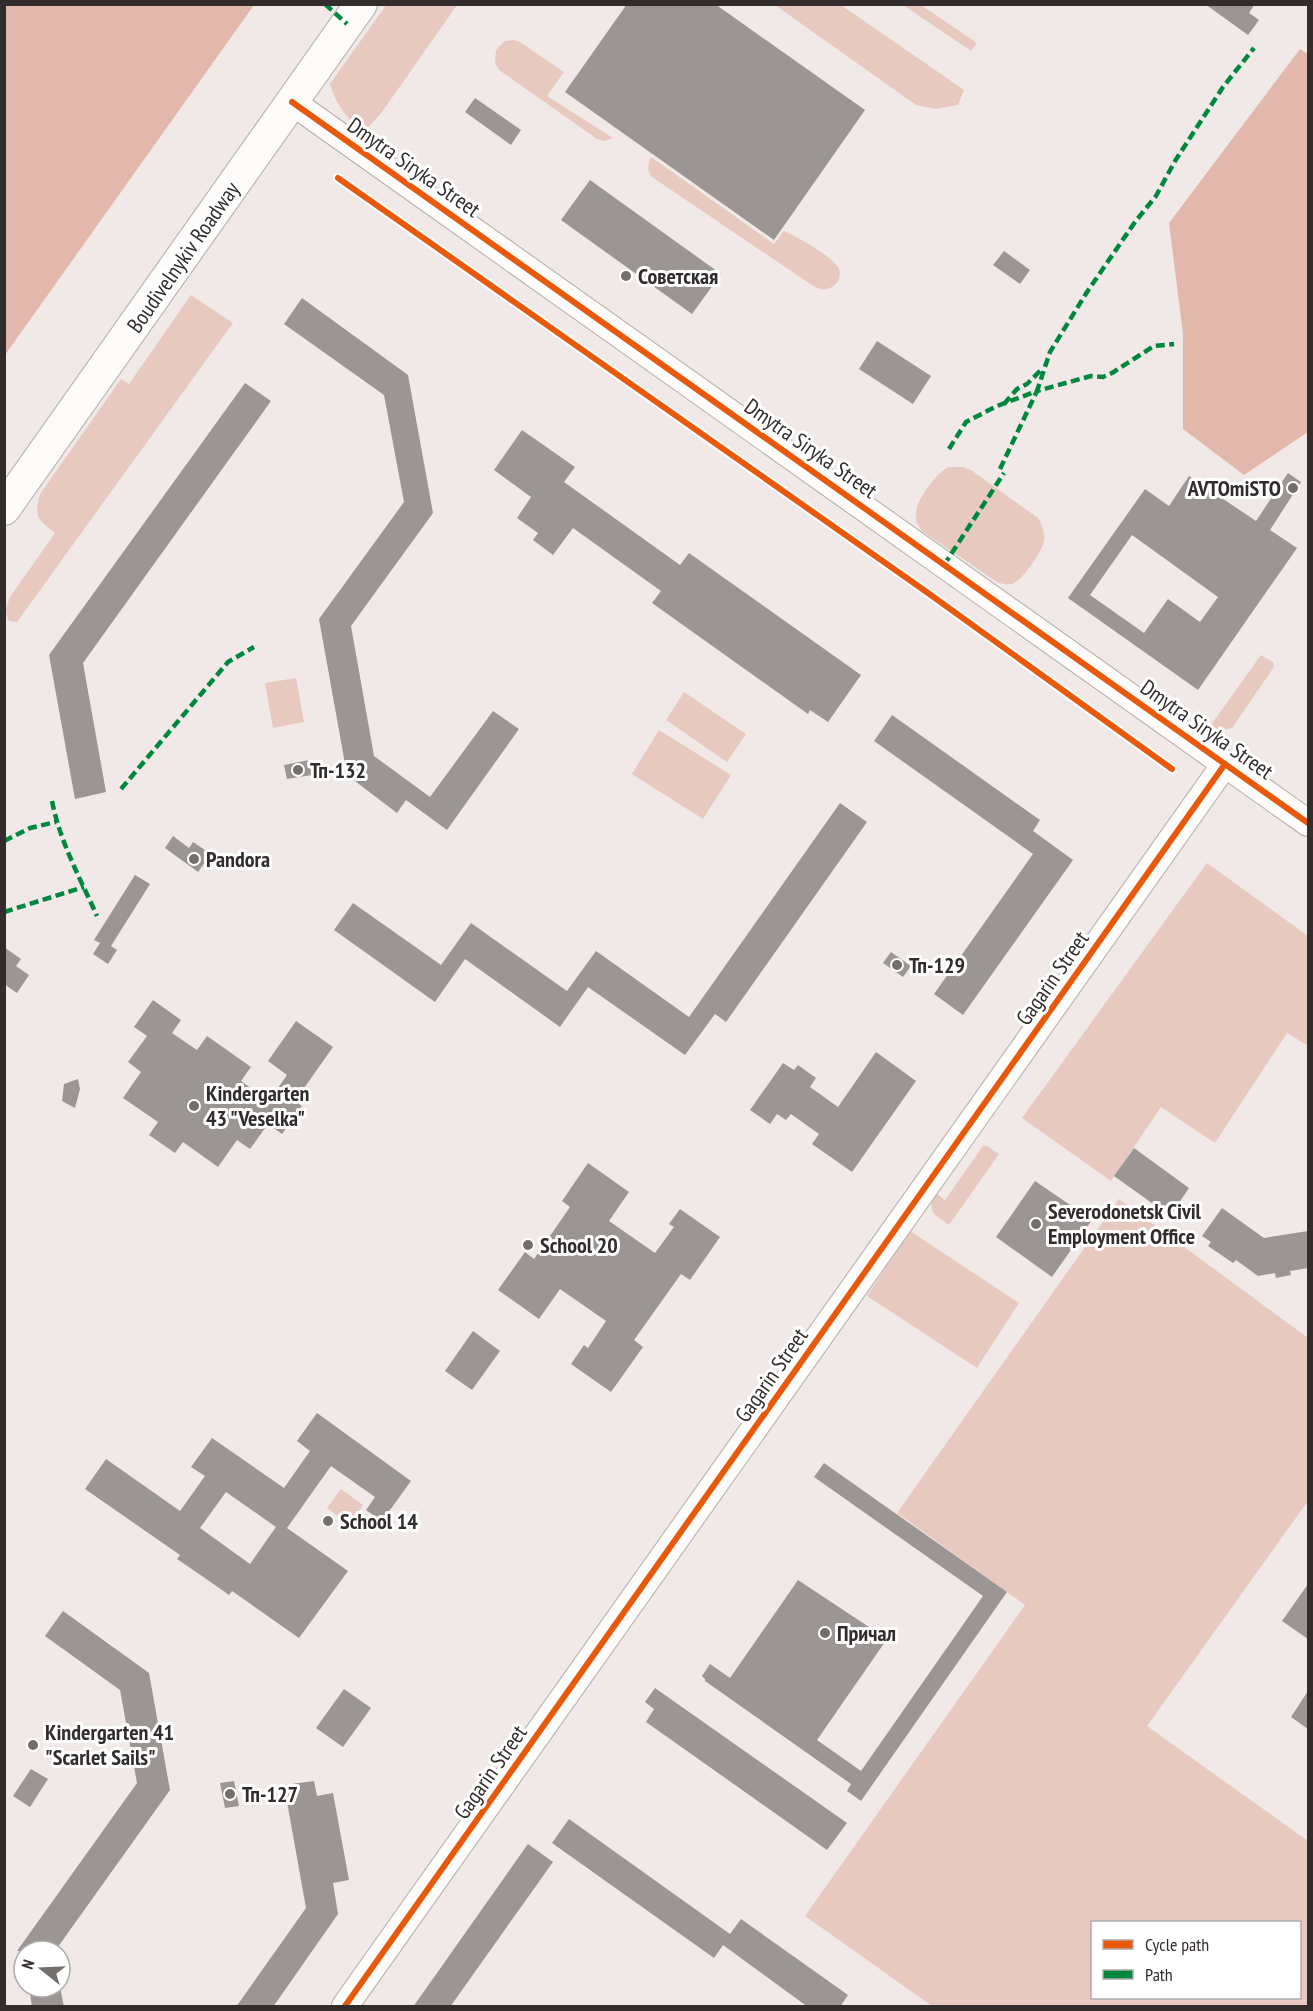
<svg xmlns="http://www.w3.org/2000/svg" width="1313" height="2011" viewBox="0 0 1313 2011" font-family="'PT Sans Narrow',sans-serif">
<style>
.green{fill:#e7c9c0;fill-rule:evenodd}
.forest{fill:#e3b8ac}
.building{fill:#9b9694;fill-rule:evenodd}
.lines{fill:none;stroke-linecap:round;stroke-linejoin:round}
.minor-casing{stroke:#b1acaa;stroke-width:28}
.major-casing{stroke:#b1acaa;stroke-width:34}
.minor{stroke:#fdfcfb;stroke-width:26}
.major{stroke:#fdfcfb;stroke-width:32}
.quiet{stroke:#00873e;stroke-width:4.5;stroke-dasharray:9 4.5;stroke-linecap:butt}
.cycleway-casing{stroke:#fff;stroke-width:10}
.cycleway{stroke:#e8590c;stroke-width:6}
.poi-dot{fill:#746f6d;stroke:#fff;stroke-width:2}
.labels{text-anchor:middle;stroke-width:6;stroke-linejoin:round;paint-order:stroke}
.street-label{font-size:22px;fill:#322d2c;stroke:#fff}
.poi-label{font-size:22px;font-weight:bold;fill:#322d2c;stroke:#fff;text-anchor:start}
</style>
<rect width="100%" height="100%" fill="#f0e9e7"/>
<g class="green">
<path d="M386,5H457L382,112L364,132C346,118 337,106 330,84Z"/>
<path d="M775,5H841L964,90L958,105L936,109L916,105Z"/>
<path d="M903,5H921L977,43L971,51Z"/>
<path d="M514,40L520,42L564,72L547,96L613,138L605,141L597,139L499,70L495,63L496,50L505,41Z"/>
<path d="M651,157L774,244L784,231C796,236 835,258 839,269C843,281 831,292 820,289C814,287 808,282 803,279L652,177C646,170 648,165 651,157Z"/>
<path d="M191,295L233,323L17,622L9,621L5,611L10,597L55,533C37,519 34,517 40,494L121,379L129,384Z"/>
<path d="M949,467H963L971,470L1038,518C1042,524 1045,533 1044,541C1042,552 1022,581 1012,584C1007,585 1002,584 997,582L922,531C918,525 915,521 916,513C916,500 937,472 949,467Z"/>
<path d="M1261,655L1273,662L1274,667L1232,728L1219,731L1211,725Z"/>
<path d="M296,678L304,722L273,728L265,683Z"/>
<path d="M684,692L746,734L727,762L666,720Z"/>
<path d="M659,730L731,775L703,819L632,774Z"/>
<path d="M1207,863L1308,936V1046L1287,1033L1215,1143L1161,1107L1111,1181L1022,1118Z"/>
<path d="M983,1146H987L999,1154L949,1225L934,1214C930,1206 931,1200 935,1192L945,1200Z"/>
<path d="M1119,1199L1308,1338V1501L1147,1726L1308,1841V2006H932L805,1916L1025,1605L897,1513ZM1092,1922H1300V1998H1092Z"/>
<path d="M910,1231L1019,1303L977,1368L867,1296Z"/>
<path d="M341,1489L363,1505L349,1524L327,1508Z"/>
</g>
<g class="forest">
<path d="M5,4L254,5L5,355L4,5Z"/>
<path d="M1300,49L1308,54V432L1244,475L1183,429V334L1169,223Z"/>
</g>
<g class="building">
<path d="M627,4H715L865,110L774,240L565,92Z"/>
<path d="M1205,4H1255L1249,13L1259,20L1248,35Z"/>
<path d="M475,98L521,130L511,145L465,112Z"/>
<path d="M590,180L721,274L692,314L561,220Z"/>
<path d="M1004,251L1030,270L1020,284L993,265Z"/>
<path d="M302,298L408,375L433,513L351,626L374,756L430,797L493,711L519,729L447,830L406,800L397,813L347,775L319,619L404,502L384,395L284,324Z"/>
<path d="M877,341L931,376L913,404L859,369Z"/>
<path d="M245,383L271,401L83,663L106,792L75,799L49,655Z"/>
<path d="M522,430L575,467L564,482L680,565L689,553L861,675L828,722L810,710L808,714L652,603L661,591L573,528L553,555L533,540L538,533L517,518L531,497L494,470Z"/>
<path d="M1288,473L1301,482L1270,530L1297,548L1198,690L1068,598L1145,489L1169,506L1189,476L1256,521ZM1132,535L1218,597L1200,622L1168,599L1144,633L1090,595Z"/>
<path d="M892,715L1040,820L1033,831L1073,860L963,1015L934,994L1033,854L874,741Z"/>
<path d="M309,760L312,775L287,779L284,765Z"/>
<path d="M840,803L867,822L726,1022L715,1014L685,1055L588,987L560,1027L465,959L435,1002L334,930L353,903L441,965L471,923L567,991L596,951L689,1017Z"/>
<path d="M173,836L189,848L193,842L211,854L198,872L165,848Z"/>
<path d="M135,875L150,884L111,946L117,950L108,964L93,954L100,943L94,940Z"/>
<path d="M4,947L21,959L16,966L29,975L17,993L4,984Z"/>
<path d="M891,952L911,966L903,977L883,963Z"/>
<path d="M153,1000L181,1020L172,1033L197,1050L207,1036L251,1067L241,1081L269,1101L287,1075L268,1061L296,1021L333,1047L295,1101L302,1106L282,1134L268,1124L250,1149L237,1140L218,1167L183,1142L175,1153L149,1135L158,1122L123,1098L141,1072L128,1062L147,1036L134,1027Z"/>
<path d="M876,1052L916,1081L852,1172L812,1144L819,1134L791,1114L786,1120L777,1114L770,1124L750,1110L783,1063L794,1070L798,1065L816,1078L810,1087L838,1107Z"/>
<path d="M78,1079L80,1089L75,1108L62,1101L64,1084Z"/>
<path d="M1134,1148L1189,1188L1170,1216L1114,1176Z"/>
<path d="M588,1163L629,1192L609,1221L655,1253L674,1227L669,1224L680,1209L720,1237L690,1280L681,1274L634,1340L643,1347L611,1392L571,1364L584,1345L588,1348L606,1321L560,1289L539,1319L498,1290L525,1252L534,1259L570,1207L562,1201Z"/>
<path d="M1035,1181L1092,1220L1052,1277L996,1237Z"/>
<path d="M1222,1208L1264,1238L1308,1231V1268L1290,1271L1291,1275L1276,1278L1275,1273L1258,1276L1236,1260L1233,1263L1208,1246L1211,1242L1202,1236Z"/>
<path d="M473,1331L500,1351L472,1390L445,1371Z"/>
<path d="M317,1413L411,1481L382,1521L366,1510L375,1497L331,1466L287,1528L348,1571L299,1638L232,1591L229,1595L202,1576L177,1559L180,1555L85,1489L106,1459L180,1511L205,1476L191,1467L212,1438L284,1488L310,1451L297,1441ZM226,1492L276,1527L250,1564L200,1528Z"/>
<path d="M824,1463L1007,1592L861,1801L847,1791L851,1784L705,1681V1679L702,1676L710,1664L730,1678L798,1580L887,1639L817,1740L861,1771L983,1596L814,1477Z"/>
<path d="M1308,1584V1639L1282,1621Z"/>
<path d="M63,1611L149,1673L170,1790L55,1951H17L137,1783L120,1690L45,1636Z"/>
<path d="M655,1688L847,1823L827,1850L646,1722L654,1709L645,1702Z"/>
<path d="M344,1689L371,1708L343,1747L316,1728Z"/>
<path d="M1308,1691V1729L1291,1717Z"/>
<path d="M31,1769L48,1779L30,1807L13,1796Z"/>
<path d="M234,1781L239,1806L225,1808L220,1783Z"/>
<path d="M314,1781L317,1796L333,1793L349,1880L333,1883L338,1914L273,2007H236L306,1908L284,1785Z"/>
<path d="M569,1819L730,1934L741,1919L848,1995L840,2007H808L723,1945L714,1958L552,1843Z"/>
<path d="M528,1844L553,1862L450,2007H413Z"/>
<path d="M29,1987H60L64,2007H32Z"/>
</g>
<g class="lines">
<defs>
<g id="minor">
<path d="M292,102L1308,823"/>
<path d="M345,2006L1225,764"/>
</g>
<path id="major" d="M4,509L361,4"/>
</defs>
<use href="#minor" class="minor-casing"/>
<use href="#major" class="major-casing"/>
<use href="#minor" class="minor"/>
<use href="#major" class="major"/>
<g class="quiet">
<path d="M325,4L347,24"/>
<path d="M1004,404L1017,389L1027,384L1043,368"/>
<path d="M949,449L966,422L997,406L1037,391L1050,352L1087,292L1135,222L1156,196L1175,161L1223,87L1254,48"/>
<path d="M1000,469L1037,391L1091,376L1103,377L1112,373L1154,346L1174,344"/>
<path d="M944,565L1004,473"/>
<path d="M121,789L228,662L254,647"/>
<path d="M52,801C60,842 80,878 97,916"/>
<path d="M4,841L30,828L56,822"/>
<path d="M4,912L84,887"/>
</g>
<defs>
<g id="cycleway">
<path d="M292,102L1308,823"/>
<path d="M338,178L928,593L1172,769"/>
<path d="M345,2006L1225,764"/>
</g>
</defs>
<use href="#cycleway" class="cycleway-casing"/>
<use href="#cycleway" class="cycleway"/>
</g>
<g class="poi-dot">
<circle cx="626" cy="276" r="6"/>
<circle cx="1293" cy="488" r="6"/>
<circle cx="298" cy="770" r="6"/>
<circle cx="194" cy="859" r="6"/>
<circle cx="897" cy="965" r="6"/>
<circle cx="194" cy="1106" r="6"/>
<circle cx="1036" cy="1224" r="6"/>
<circle cx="528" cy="1245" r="6"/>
<circle cx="328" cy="1521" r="6"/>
<circle cx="825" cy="1633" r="6"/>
<circle cx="33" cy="1745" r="6"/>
<circle cx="230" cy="1794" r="6"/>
</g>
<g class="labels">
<g class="street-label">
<text transform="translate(414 167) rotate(35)" y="8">Dmytra Siryka Street</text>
<text transform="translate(183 257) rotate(-55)" y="8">Boudivelnykiv Roadway</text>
<text transform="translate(811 448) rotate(35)" y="8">Dmytra Siryka Street</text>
<text transform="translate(1207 729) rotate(35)" y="8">Dmytra Siryka Street</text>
<text transform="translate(1052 978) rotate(-55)" y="8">Gagarin Street</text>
<text transform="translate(771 1375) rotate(-55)" y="8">Gagarin Street</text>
<text transform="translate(490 1772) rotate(-55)" y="8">Gagarin Street</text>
</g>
<g class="poi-label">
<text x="638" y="284">Советская</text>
<text x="1281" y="496" text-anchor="end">AVTOmiSTO</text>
<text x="310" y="778">Тп-132</text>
<text x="206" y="867">Pandora</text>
<text x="909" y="973">Тп-129</text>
<text x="206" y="1101">Kindergarten<tspan x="206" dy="25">43 "Veselka"</tspan></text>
<text x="1048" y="1219">Severodonetsk Civil<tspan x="1048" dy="25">Employment Office</tspan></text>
<text x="540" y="1253">School 20</text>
<text x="340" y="1529">School 14</text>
<text x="837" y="1641">Причал</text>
<text x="45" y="1740">Kindergarten 41<tspan x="45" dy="25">"Scarlet Sails"</tspan></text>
<text x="242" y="1802">Тп-127</text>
</g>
</g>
<rect width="1313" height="2011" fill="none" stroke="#322d2c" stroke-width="12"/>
<rect x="1091" y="1921" width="210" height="78" fill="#ffffff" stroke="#adabab" stroke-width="1.5"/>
<rect x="1103" y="1940" width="30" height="9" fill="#e8590c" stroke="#adabab" stroke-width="1.5"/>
<text x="1145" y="1951" font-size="18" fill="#322d2c">Cycle path</text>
<rect x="1103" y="1970" width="30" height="9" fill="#00873e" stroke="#adabab" stroke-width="1.5"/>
<text x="1145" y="1981" font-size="18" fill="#322d2c">Path</text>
<g transform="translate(42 1969) rotate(288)"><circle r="28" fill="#ffffff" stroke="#adabab" stroke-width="1.5"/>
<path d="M0-4.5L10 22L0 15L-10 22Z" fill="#746f6d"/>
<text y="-9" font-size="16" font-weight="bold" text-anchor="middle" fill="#322d2c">N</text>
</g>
</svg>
